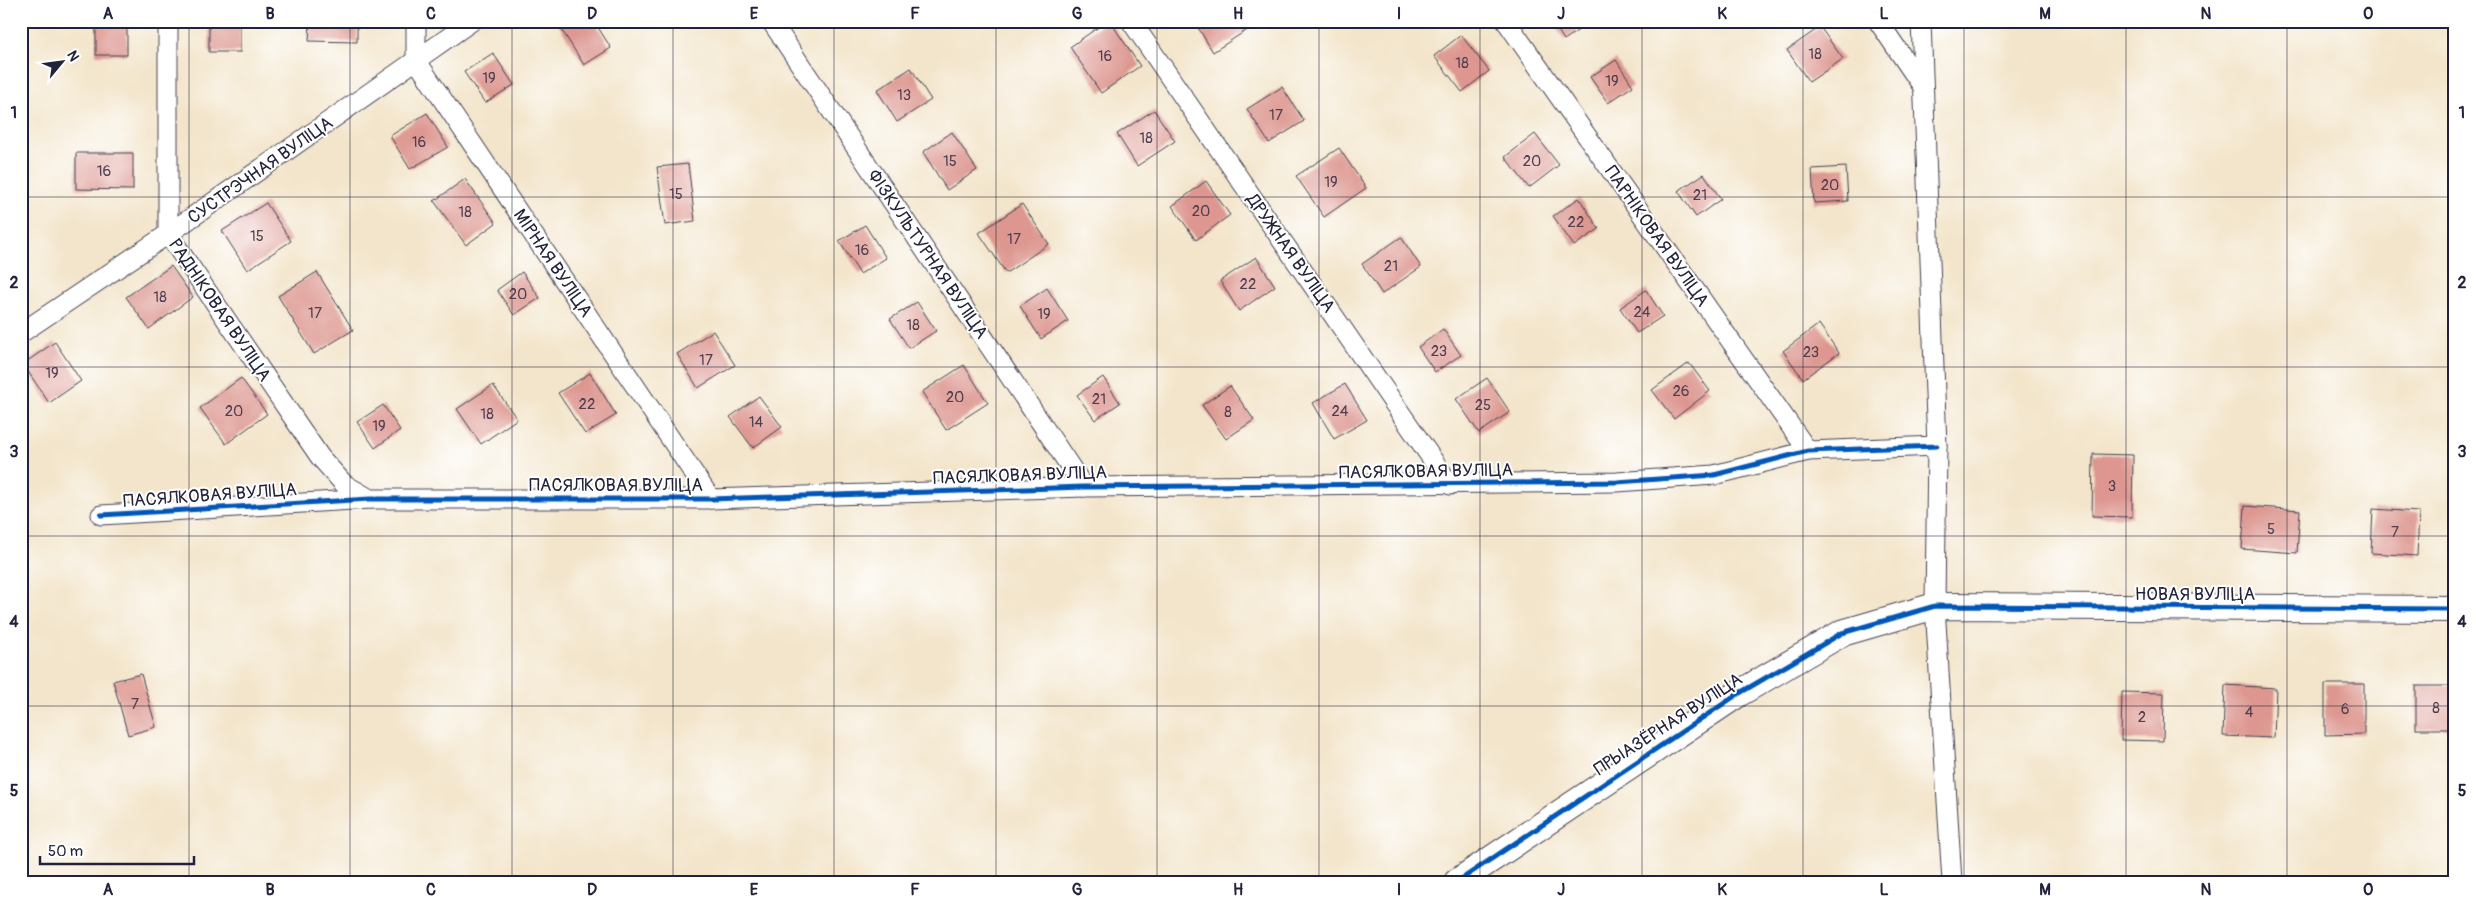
<svg xmlns="http://www.w3.org/2000/svg" width="2476" height="903" viewBox="0 0 2476 903" font-family="Pangolin,sans-serif">
<style>
.building{fill:#dd9790}
.lines{fill:none;stroke-linecap:round;stroke-linejoin:round}
.street-casing{stroke:#413f51;stroke-width:21}
.secondary-casing{stroke:#413f51;stroke-width:28}
.street{stroke:#fff;stroke-width:19}
.secondary{stroke:#fff;stroke-width:26}
.cycleway-casing{stroke:#fff;stroke-width:8}
.cycleway{stroke:#0057b8;stroke-width:5}
.grid{fill:none;stroke:#22223b;stroke-width:1;stroke-opacity:0.55}
.labels{text-anchor:middle;stroke-width:4;stroke-linejoin:round;paint-order:stroke}
.number-label{font-size:15px;fill:#513f50}
.street-label{font-size:18px;fill:#22223b;stroke:#fff}
.neatline{fill:none;stroke:#22223b;stroke-width:2}
.grid-label{font-size:16px;text-anchor:middle;font-weight:bold;fill:#22223b}
</style>
<rect width="100%" height="100%" fill="#fff"/>
<filter id="ink" filterUnits="userSpaceOnUse"><feTurbulence type="fractalNoise" baseFrequency=".02" numOctaves="2"/><feDisplacementMap in="SourceGraphic" scale="10" xChannelSelector="R" yChannelSelector="G"/><feConvolveMatrix kernelMatrix="1 2 1 2 8 2 1 2 1" color-interpolation-filters="sRGB"/></filter>
<filter id="wash" filterUnits="userSpaceOnUse"><feTurbulence type="fractalNoise" baseFrequency=".0096" numOctaves="4" result="noise"/><feDisplacementMap in="SourceGraphic" scale="20" xChannelSelector="R" yChannelSelector="G"/><feGaussianBlur stdDeviation="1.12" result="paint"/><feColorMatrix in="noise" values="0 0 0 0 0 0 0 0 0 0 0 0 0 0 0 0 0 1.4 0 .05"/><feComposite in="paint" operator="in"/></filter>
<g filter="url(#wash)">
<rect width="100%" height="100%" fill="#f3e5cb"/>
<g id="blocks">
<g class="building">
<rect x="209" y="21" width="31" height="31"/>
<path d="M310,21H357V42L309,41Z"/>
<path d="M556,21H594L611,48L584,65Z"/>
<path d="M1107,21H1110L1140,66L1101,93L1070,47Z"/>
<path d="M1194,21H1261L1213,52Z"/>
<path d="M1552,21H1592L1564,40Z"/>
<rect x="96" y="24" width="31" height="31"/>
<path d="M1820,27L1843,59L1809,82L1787,50Z"/>
<path d="M1461,35L1489,71L1462,92L1434,56Z"/>
<path d="M493,53L514,85L485,103L464,72Z"/>
<path d="M1616,60L1633,86L1608,103L1590,77Z"/>
<path d="M911,68L931,100L897,122L877,90Z"/>
<path d="M1282,87L1304,121L1269,143L1247,109Z"/>
<path d="M1154,110L1175,141L1137,166L1117,134Z"/>
<path d="M427,113L448,147L410,169L390,136Z"/>
<path d="M952,132L977,170L947,190L923,152Z"/>
<path d="M1535,134L1559,165L1529,188L1505,157Z"/>
<path d="M1339,148L1366,188L1324,217L1296,176Z"/>
<path d="M76,153H133V190L76,189Z"/>
<path d="M688,164L695,221L665,225L657,167Z"/>
<path d="M1846,167L1848,201L1814,203L1812,169Z"/>
<path d="M1704,174L1721,199L1696,217L1678,191Z"/>
<path d="M465,179L496,223L466,245L434,201Z"/>
<path d="M1206,181L1230,215L1196,240L1172,206Z"/>
<path d="M1579,198L1599,229L1574,246L1553,216Z"/>
<path d="M266,203L291,241L247,270L222,231Z"/>
<path d="M1022,204L1049,244L1006,273L979,233Z"/>
<path d="M865,225L886,258L860,274L839,241Z"/>
<path d="M1401,237L1421,267L1382,294L1362,264Z"/>
<path d="M1256,257L1275,286L1239,311L1220,281Z"/>
<path d="M171,266L193,297L149,329L126,297Z"/>
<path d="M317,272L353,330L314,354L278,296Z"/>
<path d="M522,272L540,298L514,315L497,290Z"/>
<path d="M1047,288L1068,321L1041,339L1020,306Z"/>
<path d="M1646,290L1663,316L1637,333L1620,308Z"/>
<path d="M917,302L936,331L909,348L890,319Z"/>
<path d="M1819,324L1839,353L1803,379L1783,351Z"/>
<path d="M1443,329L1461,355L1435,372L1418,347Z"/>
<path d="M713,331L735,365L698,388L677,354Z"/>
<path d="M55,342L81,381L49,403L23,364Z"/>
<path d="M1689,363L1710,391L1674,419L1652,390Z"/>
<path d="M964,365L988,403L946,430L922,392Z"/>
<path d="M590,373L616,415L585,434L558,393Z"/>
<path d="M1103,377L1120,403L1095,420L1077,395Z"/>
<path d="M241,378L267,414L226,444L200,408Z"/>
<path d="M1487,378L1510,412L1479,433L1456,399Z"/>
<path d="M1345,384L1367,420L1334,439L1313,403Z"/>
<path d="M493,385L517,419L481,444L457,409Z"/>
<path d="M1230,386L1254,420L1226,439L1202,405Z"/>
<path d="M759,396L782,427L753,448L730,417Z"/>
<path d="M383,405L400,430L375,448L357,422Z"/>
<path d="M2093,454L2133,455L2132,517L2092,516Z"/>
<path d="M2245,506L2300,510L2297,553L2242,549Z"/>
<path d="M2373,509L2419,512L2417,556L2371,553Z"/>
<path d="M141,674L156,727L128,735L113,681Z"/>
<path d="M2325,684H2364V734L2325,735Z"/>
<path d="M2225,685L2276,688L2274,738L2223,736Z"/>
<rect x="2416" y="686" width="39" height="43"/>
<path d="M2122,692L2164,693L2163,741L2121,740Z"/>
</g>
</g>
</g>
<g filter="url(#ink)">
<use href="#blocks" fill-opacity="0" stroke="#413f51" stroke-width="1"/>
<g class="lines">
<defs>
<g id="street">
<path d="M168,21V234L320,457L344,484L370,499"/>
<path d="M416,21V60L711,499"/>
<path d="M771,21L1084,487"/>
<path d="M1131,21L1450,485"/>
<path d="M1506,21L1808,451"/>
<path d="M1878,21L1923,87"/>
<path d="M1921,21L1937,446L1935,606L1952,882"/>
<path d="M21,333L168,234L472,21"/>
<path d="M101,515L370,499H711L1084,487L1617,482L1714,475L1808,451L1937,446"/>
</g>
<path id="secondary" d="M1457,882L1738,694L1842,633L1935,606L2455,609"/>
</defs>
<use href="#street" class="street-casing"/>
<use href="#secondary" class="secondary-casing"/>
<use href="#street" class="street"/>
<use href="#secondary" class="secondary"/>
<defs>
<g id="cycleway">
<path d="M101,515L370,499H711L1084,487L1617,482L1714,475L1808,451L1937,446"/>
<path d="M1457,882L1738,694L1842,633L1935,606L2455,609"/>
</g>
</defs>
<use href="#cycleway" class="cycleway-casing"/>
<use href="#cycleway" class="cycleway"/>
</g>
</g>
<path class="grid" d="M189,21V882M350,21V882M512,21V882M673,21V882M834,21V882M996,21V882M1157,21V882M1319,21V882M1480,21V882M1642,21V882M1803,21V882M1964,21V882M2126,21V882M2287,21V882M21,197H2455M21,367H2455M21,536H2455M21,706H2455"/>
<g class="labels">
<g class="number-label">
<text x="1815" y="59">18</text>
<text x="1105" y="61">16</text>
<text x="1462" y="68">18</text>
<text x="489" y="83">19</text>
<text x="1612" y="86">19</text>
<text x="904" y="100">13</text>
<text x="1276" y="120">17</text>
<text x="1146" y="143">18</text>
<text x="419" y="147">16</text>
<text x="950" y="166">15</text>
<text x="1532" y="166">20</text>
<text x="104" y="176">16</text>
<text x="1331" y="187">19</text>
<text x="1830" y="190">20</text>
<text x="676" y="199">15</text>
<text x="1700" y="200">21</text>
<text x="1201" y="216">20</text>
<text x="465" y="217">18</text>
<text x="1576" y="227">22</text>
<text x="257" y="241">15</text>
<text x="1014" y="244">17</text>
<text x="862" y="255">16</text>
<text x="1391" y="271">21</text>
<text x="1248" y="289">22</text>
<text x="518" y="299">20</text>
<text x="160" y="302">18</text>
<text x="1642" y="317">24</text>
<text x="315" y="318">17</text>
<text x="1044" y="319">19</text>
<text x="913" y="330">18</text>
<text x="1439" y="356">23</text>
<text x="1811" y="357">23</text>
<text x="706" y="365">17</text>
<text x="52" y="378">19</text>
<text x="1681" y="396">26</text>
<text x="955" y="402">20</text>
<text x="1099" y="404">21</text>
<text x="587" y="409">22</text>
<text x="1483" y="410">25</text>
<text x="234" y="416">20</text>
<text x="1340" y="416">24</text>
<text x="1228" y="417">8</text>
<text x="487" y="419">18</text>
<text x="756" y="427">14</text>
<text x="379" y="431">19</text>
<text x="2112" y="491">3</text>
<text x="2271" y="534">5</text>
<text x="2395" y="537">7</text>
<text x="135" y="709">7</text>
<text x="2436" y="713">8</text>
<text x="2345" y="714">6</text>
<text x="2249" y="717">4</text>
<text x="2142" y="722">2</text>
</g>
<g class="street-label">
<text transform="translate(260 170) rotate(-35)" y="6">СУСТРЭЧНАЯ ВУЛІЦА</text>
<text transform="translate(1657 236) rotate(55)" y="6">ПАРНІКОВАЯ ВУЛІЦА</text>
<text transform="translate(1291 253) rotate(55)" y="6">ДРУЖНАЯ ВУЛІЦА</text>
<text transform="translate(928 254) rotate(56)" y="6">ФІЗКУЛЬТУРНАЯ ВУЛІЦА</text>
<text transform="translate(553 263) rotate(56)" y="6">МІРНАЯ ВУЛІЦА</text>
<text transform="translate(220 310) rotate(56)" y="6">РАДНІКОВАЯ ВУЛІЦА</text>
<text transform="translate(1426 471) rotate(-1)" y="6">ПАСЯЛКОВАЯ ВУЛІЦА</text>
<text transform="translate(1020 475) rotate(-2)" y="6">ПАСЯЛКОВАЯ ВУЛІЦА</text>
<text x="616" y="491">ПАСЯЛКОВАЯ ВУЛІЦА</text>
<text transform="translate(210 495) rotate(-4)" y="6">ПАСЯЛКОВАЯ ВУЛІЦА</text>
<text x="2195" y="600">НОВАЯ ВУЛІЦА</text>
<text transform="translate(1668 724) rotate(-33)" y="6">ПРЫАЗЁРНАЯ ВУЛІЦА</text>
</g>
</g>
<rect width="2476" height="903" fill="none" stroke="#fff" stroke-width="55"/>
<g transform="translate(62 62) rotate(61)" stroke="#ffffff" stroke-width="4" paint-order="stroke">
<path d="M0-4L9 19L0 12L-9 19Z" fill="#22223b"/>
<text y="-8" font-size="14" font-weight="bold" text-anchor="middle" fill="#22223b">N</text>
</g>
<path d="M40 856v8h154v-8" fill="none" stroke="#22223b" stroke-width="2.5"/>
<text x="48" y="856" font-size="15" fill="#22223b" stroke="#ffffff" stroke-width="4" paint-order="stroke">50 m</text>
<rect x="28" y="28" width="2420" height="848" class="neatline"/>
<g class="grid-label">
<text x="108" y="19">A</text>
<text x="270" y="19">B</text>
<text x="431" y="19">C</text>
<text x="592" y="19">D</text>
<text x="754" y="19">E</text>
<text x="915" y="19">F</text>
<text x="1077" y="19">G</text>
<text x="1238" y="19">H</text>
<text x="1399" y="19">I</text>
<text x="1561" y="19">J</text>
<text x="1722" y="19">K</text>
<text x="1884" y="19">L</text>
<text x="2045" y="19">M</text>
<text x="2206" y="19">N</text>
<text x="2368" y="19">O</text>
<text x="14" y="118">1</text>
<text x="2462" y="118">1</text>
<text x="14" y="288">2</text>
<text x="2462" y="288">2</text>
<text x="14" y="457">3</text>
<text x="2462" y="457">3</text>
<text x="14" y="627">4</text>
<text x="2462" y="627">4</text>
<text x="14" y="796">5</text>
<text x="2462" y="796">5</text>
<text x="108" y="895">A</text>
<text x="270" y="895">B</text>
<text x="431" y="895">C</text>
<text x="592" y="895">D</text>
<text x="754" y="895">E</text>
<text x="915" y="895">F</text>
<text x="1077" y="895">G</text>
<text x="1238" y="895">H</text>
<text x="1399" y="895">I</text>
<text x="1561" y="895">J</text>
<text x="1722" y="895">K</text>
<text x="1884" y="895">L</text>
<text x="2045" y="895">M</text>
<text x="2206" y="895">N</text>
<text x="2368" y="895">O</text>
</g>
</svg>
